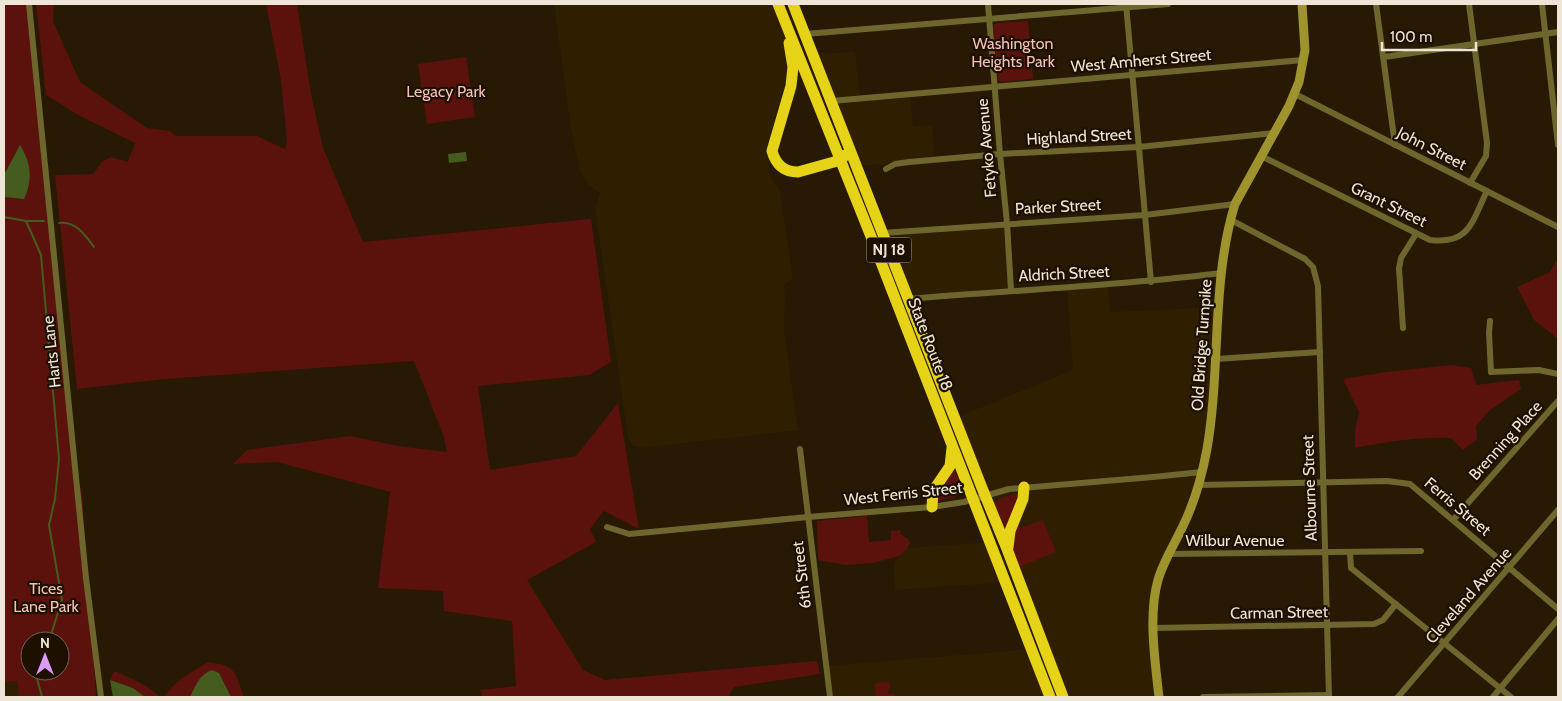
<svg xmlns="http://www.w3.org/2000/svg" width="1562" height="701" viewBox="0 0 1562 701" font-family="Cabin,sans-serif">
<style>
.built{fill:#2f1e00}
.green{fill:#5c120c;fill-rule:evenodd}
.water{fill:#445c1d}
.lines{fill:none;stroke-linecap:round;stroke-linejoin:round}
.stream{stroke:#445c1d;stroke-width:2}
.street{stroke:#6e672d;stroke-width:6}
.secondary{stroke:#9e932d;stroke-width:9}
.highway{stroke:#e6d217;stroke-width:11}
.labels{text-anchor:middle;stroke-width:4.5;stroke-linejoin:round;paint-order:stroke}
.shield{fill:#1d1000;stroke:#afa596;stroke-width:1}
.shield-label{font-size:15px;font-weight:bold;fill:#eee5d7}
.park-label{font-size:16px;fill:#f3c1b9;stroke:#1d1000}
.street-label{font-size:16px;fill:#eee5d7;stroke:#1d1000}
</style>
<rect width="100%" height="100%" fill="#271903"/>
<g class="built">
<path d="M554,4H778L786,21L791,86L769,165L770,175L780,191L793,279L784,285L785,295L784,330L798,430L642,448L633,446L628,438L595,208L600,193L588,185L580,171L571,130Z"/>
<path d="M855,52L860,98L910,94L913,126L932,125L935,160L857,166L814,56L829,53Z"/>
<path d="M1007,223L1011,290L908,299L882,233Z"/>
<path d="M1108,284L1110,312L1219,307L1202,472L1169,554L1154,602L1159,697H1063L955,418L1073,370L1067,287Z"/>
<path d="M991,542L1005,580L995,583L895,590L894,563L907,548Z"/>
<path d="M1032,649L1050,697H830L825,666Z"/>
<path d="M17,681L19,697H4V682Z"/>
</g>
<g class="green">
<path d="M4,4H29L78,479L82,493L96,697H19L17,681L4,682ZM30,641H60V671H30Z"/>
<path d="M36,4H54L53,21L80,82L147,128L170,131L176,136H257L285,149L287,142L281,80L266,4H297L311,94L323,148L363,242L591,219L611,362L589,375L478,386L490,470L576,456L618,403L639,529L604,511L590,529L596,542L527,580L583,670L605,680L817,661L820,674L734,687L728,697H482L480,690L516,686L512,621L444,611L443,591L378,588L390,492L277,462L233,464L247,450L350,436L398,446L447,452L444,437L414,361L164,379L77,389L55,175L93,174L102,162L111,157L128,162L135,143L80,116L46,95Z"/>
<path d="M1028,21L1033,79L1001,82L998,80L993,25L997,23Z"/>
<path d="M466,57L475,117L427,124L418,64Z"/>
<path d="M1558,258V339L1534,320L1517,287L1550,272Z"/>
<path d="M1451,365L1471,368L1476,385L1519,380L1521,389L1490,410L1476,426L1477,439L1463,450L1451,438C1418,437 1387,442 1355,448V431L1359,412L1343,379L1386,372Z"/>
<path d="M953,467L964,492L955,497L937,501L935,492Z"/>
<path d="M1014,494H1017L1018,497L1005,528L994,503L998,502L997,500Z"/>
<path d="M867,516L869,542L891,540V531L901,530L900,534L908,539L910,543L907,549L900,556L872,563L845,565L818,560L817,521Z"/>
<path d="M1043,520L1056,552L1019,567L1012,549L1016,522H1018L1020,528Z"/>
<path d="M208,662C237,666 235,672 244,697H231L219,674L197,683L190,697H164C173,682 193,671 208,662Z"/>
<path d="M114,671C126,676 151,686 159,697H145L133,688L110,680Z"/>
<path d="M889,682L890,689L888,690V694H895V697H876L875,685L877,683Z"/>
</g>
<g class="water">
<path d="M20,145C31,163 33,179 24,199L4,197V175Z"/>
<path d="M466,152L467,161L449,163L448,154Z"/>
<path d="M212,670L219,673L231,697H190C196,685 199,675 212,670Z"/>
<path d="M110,680L133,688L145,697H113Z"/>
</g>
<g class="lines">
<g class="stream">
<path d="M4,217L26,221H44"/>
<path d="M26,221L41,255L59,459L55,499L49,525L62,600L49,641"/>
<path d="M59,223C75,220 86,236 94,247"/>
<path d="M35,671L42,697"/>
</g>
<g class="street">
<path d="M29,4L86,578L101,697"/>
<path d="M988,4L1000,154L1007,223L1011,290"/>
<path d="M1126,4L1151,282"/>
<path d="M1376,4L1395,145"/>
<path d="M1469,4L1487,143L1486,156L1470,183"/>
<path d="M1542,4L1558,145"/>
<path d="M805,34L1168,4"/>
<path d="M1384,57L1558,32"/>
<path d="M1293,96H1299L1558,227"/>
<path d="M831,101L1303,60"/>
<path d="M1261,156L1430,240C1470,245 1472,221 1487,191"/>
<path d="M886,169L895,164L909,162L1000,154L1139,147L1274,133"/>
<path d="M1231,220L1305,259L1313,267L1318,286L1329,697"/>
<path d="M882,233L1145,215L1235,204"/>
<path d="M908,299C1013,290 1118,286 1222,273"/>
<path d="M1490,321L1489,333L1491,372L1539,370L1558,374"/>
<path d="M1403,328L1399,268L1401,258L1416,234"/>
<path d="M1216,359L1320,352"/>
<path d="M800,449L830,697"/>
<path d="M1198,485L1387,481L1410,484L1558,609"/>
<path d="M1453,520L1558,401"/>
<path d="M607,527L629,534L808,517L932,507L964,502L1009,489L1153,477L1202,472"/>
<path d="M1350,553L1351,568L1511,697"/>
<path d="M1169,554L1421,551"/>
<path d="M1154,628L1374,624L1383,620L1396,604"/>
<path d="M1203,697L1329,695"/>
<path d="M1398,697L1558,510"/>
<path d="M1493,697L1558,619"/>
</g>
<path class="secondary" d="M1159,697C1155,661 1148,615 1158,580C1163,562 1174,545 1182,528C1194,504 1202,476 1207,449C1221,369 1211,281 1235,204L1289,106L1299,82L1305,50L1302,4"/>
<g class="highway">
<path d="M778,4L872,239L1050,697"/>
<path d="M793,4L982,488L1007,549L1063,697"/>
<path d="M789,43L793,67L791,86L772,151C776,165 784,172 798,172L841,160L845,155"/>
<path d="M932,507L933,491L950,466L952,448"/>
<path d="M1008,547L1010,531L1023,499L1024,487"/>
</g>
</g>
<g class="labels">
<rect class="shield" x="866.5" y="237.5" width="45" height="25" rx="4"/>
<g class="shield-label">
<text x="889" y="255">NJ 18</text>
</g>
<g class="park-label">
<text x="1013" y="49">Washington<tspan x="1013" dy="18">Heights Park</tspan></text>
<text x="446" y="97">Legacy Park</text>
<text x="46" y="594">Tices<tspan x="46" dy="18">Lane Park</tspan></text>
</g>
<g class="street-label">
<text transform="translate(1141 60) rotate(-5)" y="6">West Amherst Street</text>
<text transform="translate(1079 136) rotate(-3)" y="6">Highland Street</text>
<text transform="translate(986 148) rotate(-95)" y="6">Fetyko Avenue</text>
<text transform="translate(1432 148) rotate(27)" y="6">John Street</text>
<text transform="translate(1389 204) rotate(26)" y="6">Grant Street</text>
<text transform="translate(1058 206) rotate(-3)" y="6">Parker Street</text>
<text transform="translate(1064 273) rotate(-3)" y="6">Aldrich Street</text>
<text transform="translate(931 344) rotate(69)" y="6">State Route 18</text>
<text transform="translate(1201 345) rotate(-86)" y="6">Old Bridge Turnpike</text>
<text transform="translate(51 352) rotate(-96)" y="6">Harts Lane</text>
<text transform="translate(1505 440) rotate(-48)" y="6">Brenning Place</text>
<text transform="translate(1309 488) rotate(-92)" y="6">Albourne Street</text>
<text transform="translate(903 493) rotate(-6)" y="6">West Ferris Street</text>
<text transform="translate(1458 506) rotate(40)" y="6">Ferris Street</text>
<text x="1235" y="546">Wilbur Avenue</text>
<text transform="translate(801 575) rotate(-97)" y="6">6th Street</text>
<text transform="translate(1468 595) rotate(-49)" y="6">Cleveland Avenue</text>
<text transform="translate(1279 612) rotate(-1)" y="6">Carman Street</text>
</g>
</g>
<rect width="1562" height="701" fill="none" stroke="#eee5d7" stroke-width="10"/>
<g transform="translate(45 656)"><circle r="24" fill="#1d1000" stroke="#716556"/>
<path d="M0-4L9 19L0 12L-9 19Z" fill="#db9af6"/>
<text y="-8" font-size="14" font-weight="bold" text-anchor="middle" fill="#eee5d7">N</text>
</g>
<path d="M1382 42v8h94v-8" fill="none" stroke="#eee5d7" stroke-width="2.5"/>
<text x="1390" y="42" font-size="15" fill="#eee5d7" stroke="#1d1000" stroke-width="4" paint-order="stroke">100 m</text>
</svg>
